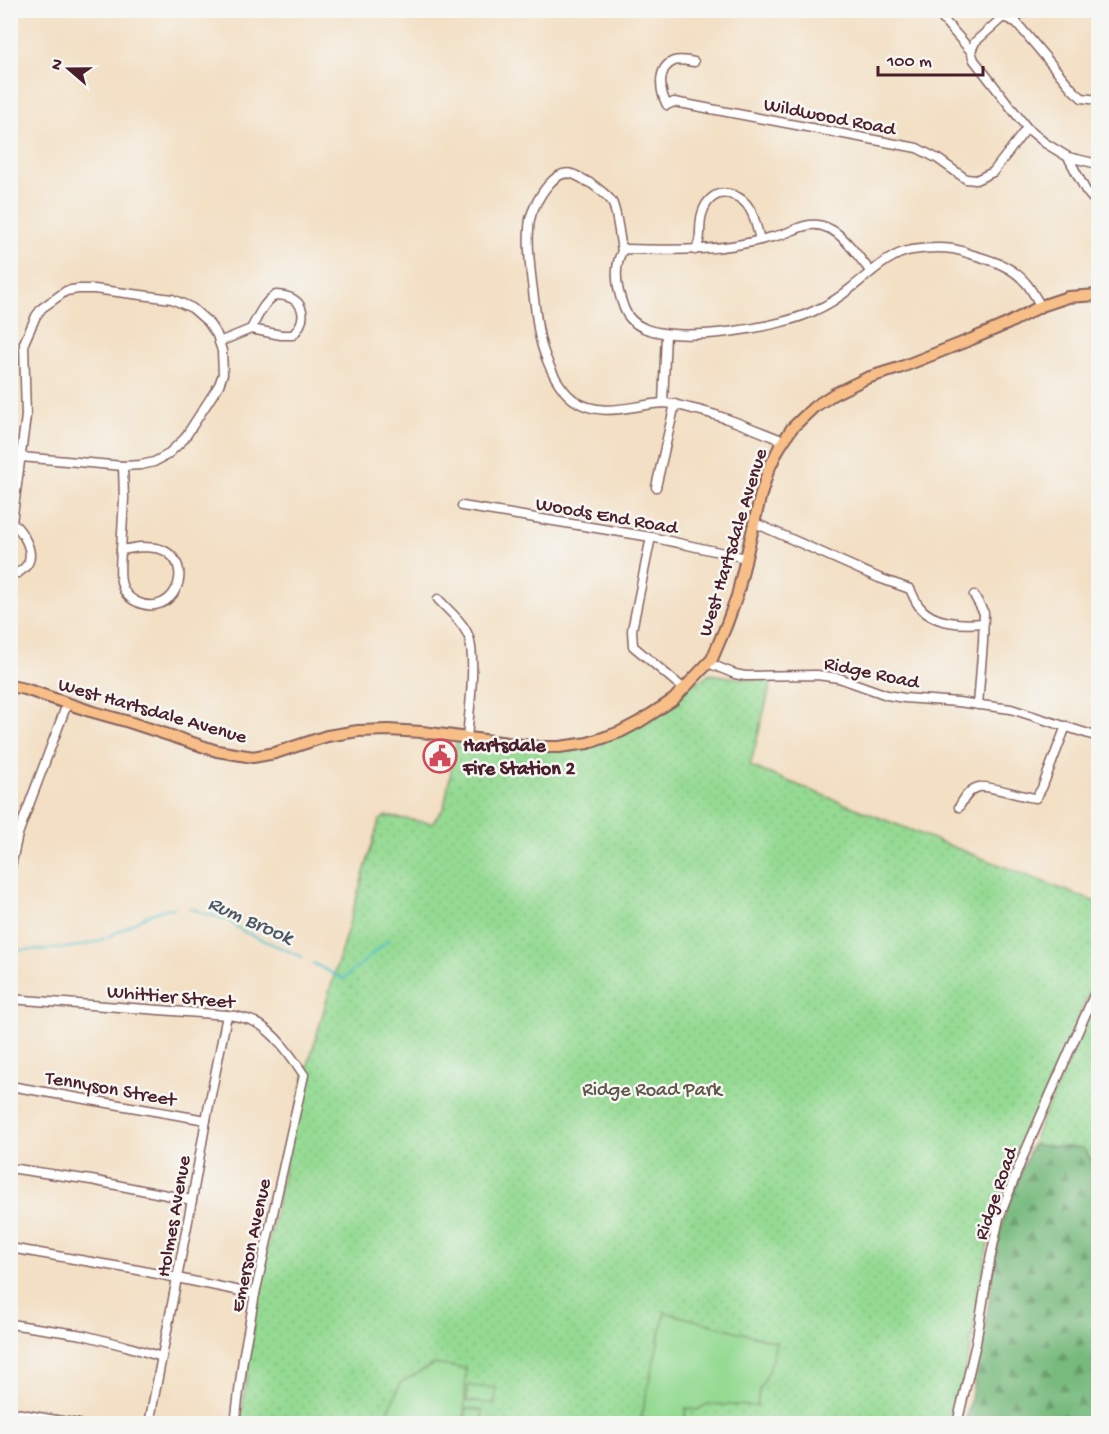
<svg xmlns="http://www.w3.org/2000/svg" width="1109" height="1434" viewBox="0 0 1109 1434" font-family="'Gochi Hand',sans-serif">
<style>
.grass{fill:url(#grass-dots);stroke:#6f7c5f;stroke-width:1.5}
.forest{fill:url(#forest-firs);stroke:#606c54;stroke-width:1.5}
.garden{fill:#94da93;stroke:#6f7c5f;stroke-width:1.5}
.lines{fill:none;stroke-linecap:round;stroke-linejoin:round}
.stream{stroke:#54c1cd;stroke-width:2}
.minor-casing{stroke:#856260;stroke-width:11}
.major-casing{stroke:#856260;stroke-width:14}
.minor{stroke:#fff;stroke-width:8}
.major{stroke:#f7be87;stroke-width:10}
.labels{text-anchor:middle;stroke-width:5;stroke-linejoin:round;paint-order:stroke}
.street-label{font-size:20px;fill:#4a1f2b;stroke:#f6f6f2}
.poi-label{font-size:20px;font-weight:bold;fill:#4a1f2b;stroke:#f6f6f2;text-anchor:start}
.park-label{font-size:20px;fill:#60574a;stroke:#f6f6f2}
.water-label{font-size:21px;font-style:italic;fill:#4e5864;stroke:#f6f6f2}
</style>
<defs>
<pattern id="grass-dots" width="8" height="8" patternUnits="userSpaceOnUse" patternTransform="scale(1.5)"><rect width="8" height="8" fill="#94da93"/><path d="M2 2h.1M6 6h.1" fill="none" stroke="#81bb7f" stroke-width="1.8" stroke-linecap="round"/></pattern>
<pattern id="forest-firs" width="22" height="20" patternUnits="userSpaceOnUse" patternTransform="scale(1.5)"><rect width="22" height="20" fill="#77ba7d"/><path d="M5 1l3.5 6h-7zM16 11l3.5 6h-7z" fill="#649767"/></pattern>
</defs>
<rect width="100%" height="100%" fill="#f6f6f2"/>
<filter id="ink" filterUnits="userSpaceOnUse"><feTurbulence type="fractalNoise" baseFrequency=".0167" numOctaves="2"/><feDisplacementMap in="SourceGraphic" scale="12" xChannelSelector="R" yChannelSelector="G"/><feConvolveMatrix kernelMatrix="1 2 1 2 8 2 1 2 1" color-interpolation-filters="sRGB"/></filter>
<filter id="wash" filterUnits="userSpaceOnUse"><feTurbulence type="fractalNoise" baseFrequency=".008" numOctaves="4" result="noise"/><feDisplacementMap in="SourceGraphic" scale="24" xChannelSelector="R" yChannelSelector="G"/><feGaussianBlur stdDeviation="1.35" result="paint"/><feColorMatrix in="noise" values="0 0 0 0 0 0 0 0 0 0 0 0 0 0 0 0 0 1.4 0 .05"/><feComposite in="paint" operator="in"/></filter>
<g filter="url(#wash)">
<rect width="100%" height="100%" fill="#f3dfc3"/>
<g class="grass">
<path d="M710,674L738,678L772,680L750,766L933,839L1098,903V973L1017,1158L990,1230L970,1350L953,1423L240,1424L259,1287L303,1082L379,821L386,816L432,823L444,808L457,739L522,749L619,737L693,684Z"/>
<path d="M1098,996V1423L965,1424C977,1372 988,1321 993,1268L995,1267L999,1234L1041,1121L1068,1064Z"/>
</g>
<path class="forest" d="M1032,1145L1083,1148L1094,1164L1098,1165V1423L965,1424C977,1372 988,1321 993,1268L995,1267L999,1234L1007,1208Z"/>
<g class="garden">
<path d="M665,1312L776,1342L769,1371L759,1391L757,1406L707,1404L697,1410L686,1408L684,1423H675L641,1418Z"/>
<path d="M434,1364L466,1369L464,1423H386V1419L400,1383Z"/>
<path d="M468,1386L496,1388L495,1404L467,1401Z"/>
<path d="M466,1409L482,1410V1423H465Z"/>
</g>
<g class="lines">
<g class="stream">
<path d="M189,908L229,921L242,931L302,957"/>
<path d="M10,952L14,950C42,950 71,950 98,941C125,932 147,909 175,908"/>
<path d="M313,963L343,979L389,940"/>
</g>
</g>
</g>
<g filter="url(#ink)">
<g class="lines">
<defs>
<g id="minor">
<path d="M935,10L971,51"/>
<path d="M998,10L1003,17L1016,22L1073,90L1082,98L1098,100"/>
<path d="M1003,17L975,42L971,51L974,60L1027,128L1045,143L1068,157L1098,164"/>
<path d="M1013,21L1018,16L1022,10"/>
<path d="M694,62C688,61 680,59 674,61C656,68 660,92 667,105L674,102L685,104L917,148L938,159L966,179L976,180L993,172L1027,128"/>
<path d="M1068,157L1086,191L1098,205"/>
<path d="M695,250C703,239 698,227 702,214C706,200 717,189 733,195C753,202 755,222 760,240"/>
<path d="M622,251L626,249C674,250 718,252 764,239C771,237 779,236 786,233C801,227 813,220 830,229C845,236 860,259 871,272"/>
<path d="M276,295C302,296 311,315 293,335H281L251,329C257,318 264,301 276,295Z"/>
<path d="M219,342L251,329"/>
<path d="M663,403L666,334"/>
<path d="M784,441C753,429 722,415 689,408C681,406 672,403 663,403C633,405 601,419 574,400C560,390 551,371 545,355C539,340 537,323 535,306C532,283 527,253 529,230C529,222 531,214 534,208C540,195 555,169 572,174C579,176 585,181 592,184C598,189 608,195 612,202C617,211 620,239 622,251C613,269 617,290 624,308C628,319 636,325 646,329C683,343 781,328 816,310C828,305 841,296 851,288C868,275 890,253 912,250C925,248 940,247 953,249C959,250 965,252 970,254C991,260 1012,266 1026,283C1032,290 1036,299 1041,306"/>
<path d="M10,456L21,457L123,466L141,465L154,462L167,455L184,439L219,385L223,374L222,351L217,335L208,322L192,308L172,299L94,289H78L66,291L42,308L36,316L24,343L26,416L12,522"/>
<path d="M656,487L675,404"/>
<path d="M462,506L651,537L746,558"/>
<path d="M755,523L879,578L910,589C913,595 915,601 919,606C932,624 964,625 983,623"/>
<path d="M651,537L632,630L633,646L684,689"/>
<path d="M140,547C148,547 156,547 163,550C197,566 173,619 137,602C116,593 120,570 121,550Z"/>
<path d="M121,550L124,499L123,466"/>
<path d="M10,572L18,573C21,570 24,569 26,566C37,553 22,531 12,522L11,526"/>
<path d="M974,595L984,613L983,642L978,705"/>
<path d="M438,599C448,610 462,621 468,635C477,657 469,713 467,738"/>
<path d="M708,663L735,674L745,676L817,675L839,678L887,695L904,698L958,702L1011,709L1098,737"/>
<path d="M959,807C963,800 969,789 979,787C989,785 1022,797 1036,798L1042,788L1066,726"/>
<path d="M10,871L18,834L67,704"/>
<path d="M10,999L227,1015C237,1016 246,1018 255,1022C275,1032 292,1057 304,1075L255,1294L243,1359L235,1424"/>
<path d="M10,1086L206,1120"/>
<path d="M10,1168L91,1180L192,1200"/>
<path d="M10,1248L138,1270L255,1294"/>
<path d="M10,1324L83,1335L126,1346L162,1357"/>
<path d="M10,1412L79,1424"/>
<path d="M149,1424L192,1200L206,1120L227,1015"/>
<path d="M957,1424L976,1343L990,1260L999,1218L1022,1159L1098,986"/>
</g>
<path id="major" d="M10,686L25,689L90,711L129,722L217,751L253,757L275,753L327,736L358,731L388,730L422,732L539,747H559L588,743L603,738L620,732L639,722L673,700L712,659L726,626L737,596L760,498L768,471L779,448L792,428L814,407L834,394L867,378L899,368L972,339L1007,324L1041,306L1068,297L1098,295"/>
</defs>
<use href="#minor" class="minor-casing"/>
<use href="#major" class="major-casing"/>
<use href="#minor" class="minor"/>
<use href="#major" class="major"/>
</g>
</g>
<defs>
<symbol id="civic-ring" viewBox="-11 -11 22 22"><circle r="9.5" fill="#f6f6f2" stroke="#d1495b" stroke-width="1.5"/><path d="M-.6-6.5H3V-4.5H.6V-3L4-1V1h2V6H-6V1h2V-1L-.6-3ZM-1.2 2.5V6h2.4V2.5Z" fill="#d1495b"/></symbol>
</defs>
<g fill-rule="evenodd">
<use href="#civic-ring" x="421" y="737" width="38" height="38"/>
</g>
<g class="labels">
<g class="street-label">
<text transform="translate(830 115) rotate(11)" y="7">Wildwood Road</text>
<text transform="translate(607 514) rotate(10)" y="7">Woods End Road</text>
<text transform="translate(731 542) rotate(-73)" y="7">West Hartsdale Avenue</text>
<text transform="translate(872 671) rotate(12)" y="7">Ridge Road</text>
<text transform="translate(153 709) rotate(16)" y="7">West Hartsdale Avenue</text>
<text transform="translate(171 995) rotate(5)" y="7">Whittier Street</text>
<text transform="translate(111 1087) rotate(10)" y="7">Tennyson Street</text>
<text transform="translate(994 1193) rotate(-71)" y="7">Ridge Road</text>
<text transform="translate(172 1216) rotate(-80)" y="7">Holmes Avenue</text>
<text transform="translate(249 1245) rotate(-78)" y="7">Emerson Avenue</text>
</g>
<g class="poi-label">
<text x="463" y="751">Hartsdale<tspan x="463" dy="23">Fire Station 2</tspan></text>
</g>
<g class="park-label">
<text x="652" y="1095">Ridge Road Park</text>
</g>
<g class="water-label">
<text transform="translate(251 919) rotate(24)" y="7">Rum Brook</text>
</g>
</g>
<rect width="1109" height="1434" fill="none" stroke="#f6f6f2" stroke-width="36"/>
<g transform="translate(69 69) rotate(290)" stroke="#f6f6f2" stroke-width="4.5" paint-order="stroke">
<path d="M0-4.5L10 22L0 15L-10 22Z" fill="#4a1f2b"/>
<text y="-9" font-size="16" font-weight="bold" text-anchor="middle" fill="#4a1f2b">N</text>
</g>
<path d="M878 66v9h105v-9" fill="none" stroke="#4a1f2b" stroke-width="3"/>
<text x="887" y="66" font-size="18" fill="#4a1f2b" stroke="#f6f6f2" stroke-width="4.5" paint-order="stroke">100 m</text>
</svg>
